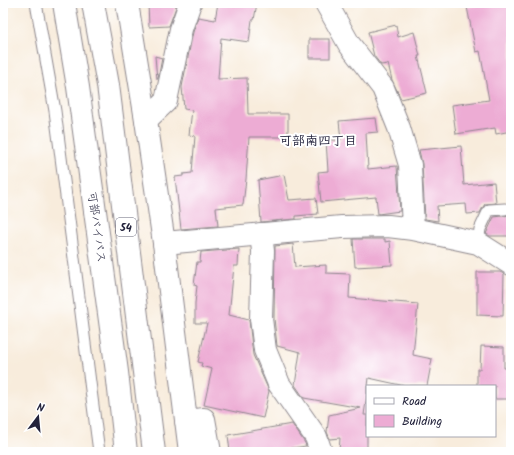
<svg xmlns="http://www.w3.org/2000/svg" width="514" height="455" viewBox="0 0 514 455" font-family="Kalam,'Klee One',sans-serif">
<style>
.building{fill:#edacd4}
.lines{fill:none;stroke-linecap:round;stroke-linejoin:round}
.service-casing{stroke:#8d878c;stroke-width:13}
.minor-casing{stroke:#8d878c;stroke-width:24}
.tertiary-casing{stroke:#8d878c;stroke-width:24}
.trunk-casing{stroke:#8d878c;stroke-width:24}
.service{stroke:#fff;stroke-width:11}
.minor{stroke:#fff;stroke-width:22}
.tertiary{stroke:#fff;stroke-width:22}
.trunk{stroke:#fff;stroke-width:22}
.labels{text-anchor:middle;stroke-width:4;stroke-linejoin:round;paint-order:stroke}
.shield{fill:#fff;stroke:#646476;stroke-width:1}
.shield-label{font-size:11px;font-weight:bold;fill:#22223b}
.street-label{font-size:12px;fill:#22223b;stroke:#fff}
.neighbourhood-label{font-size:13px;font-weight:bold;fill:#22223b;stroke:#fff}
</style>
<rect width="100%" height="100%" fill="#fff"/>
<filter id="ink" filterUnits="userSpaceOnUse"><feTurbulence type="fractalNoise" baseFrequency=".025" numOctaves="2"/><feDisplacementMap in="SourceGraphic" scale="8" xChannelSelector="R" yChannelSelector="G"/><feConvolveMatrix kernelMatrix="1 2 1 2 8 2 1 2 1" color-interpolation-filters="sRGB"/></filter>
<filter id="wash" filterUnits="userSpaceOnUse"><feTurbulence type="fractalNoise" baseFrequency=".012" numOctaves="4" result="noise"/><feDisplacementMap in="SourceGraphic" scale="16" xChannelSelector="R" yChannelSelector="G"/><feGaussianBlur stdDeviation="0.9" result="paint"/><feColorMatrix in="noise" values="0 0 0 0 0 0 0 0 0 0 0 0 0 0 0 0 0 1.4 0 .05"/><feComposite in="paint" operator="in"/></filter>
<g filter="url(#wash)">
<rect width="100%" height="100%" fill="#f8ecdc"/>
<g id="blocks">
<g class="building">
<path d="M148,3H175L176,7L169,26L149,27Z"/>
<path d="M218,3H257L254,20H252L249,42L221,38L218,79L247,78L248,114H288V137H249L246,179L243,205L216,208L218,226L181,229L175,177L183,176V174L192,173L195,136L189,135L192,110L184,109L182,87L193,32L198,17L215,20Z"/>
<path d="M489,3H511V131L496,134L495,128L456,134L452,105L489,100L480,51L476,52L467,7Z"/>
<path d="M396,25L398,37L414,32L420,56H418L427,93L401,99L392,80L388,64L381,65L374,56L368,32Z"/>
<rect x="309" y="39" width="21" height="19"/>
<path d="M155,56L162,58L158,79H157Z"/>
<path d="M376,118L378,132L366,133L368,169L397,166L400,211L378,214L376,197L321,202L318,172L328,171L326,140H341L339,121Z"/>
<path d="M461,146L464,185L494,182L496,203L485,204L483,207L480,213L467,214L466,204L437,206L438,221L425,219L422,164L419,150Z"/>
<path d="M284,175L289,200L316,198L318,214L296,216V219L261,222L258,180Z"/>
<path d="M511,215V236H490L486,234L494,217Z"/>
<path d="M353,239H385V242L390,241L392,265L355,267Z"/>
<path d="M293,244L295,267L326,265V273L350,274L349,298L418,304L413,355L432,359L427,386H405L369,378L368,386H367V395L364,415H367V452H339L340,438L330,439L327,432L329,415L361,408L304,398L295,385L300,352L277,346L274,318L275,246Z"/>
<path d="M239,249L238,266H234L229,315L249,320L253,355L269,391L263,418L204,405L212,369L201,366L202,363L198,362L207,323H195V303L197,286L194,285L197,262H200L201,252Z"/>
<path d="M477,272H500L504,274L503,316L477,315Z"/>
<path d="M481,346L504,347V368H511V399H495V386H477V369H480Z"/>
<path d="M292,424L305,443L306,446L279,450V452H230L228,435Z"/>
</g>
</g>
</g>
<g filter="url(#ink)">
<use href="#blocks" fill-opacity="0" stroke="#8d878c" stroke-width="1"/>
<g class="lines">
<defs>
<g id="service">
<path d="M36,3L55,111L99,452"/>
<path d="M478,243L480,229L489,210L505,209"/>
</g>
<g id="minor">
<path d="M326,3L349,44L383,88L399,128L410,165L413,229"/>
<path d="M146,120L166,101L181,29L190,3"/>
<path d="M261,234L263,251L261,319L265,350L279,384L316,437L321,452"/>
<path d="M164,243L342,227L388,226L413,229L478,243L511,264"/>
<path d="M186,421L204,419L210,452"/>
</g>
<path id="tertiary" d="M127,3L146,120L164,243L190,452"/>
<g id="trunk">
<path d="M64,3L78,87L117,372L126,452"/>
<path d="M93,3L108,85L154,452"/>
</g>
</defs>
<use href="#service" class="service-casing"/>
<use href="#minor" class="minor-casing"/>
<use href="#tertiary" class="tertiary-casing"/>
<use href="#trunk" class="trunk-casing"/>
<use href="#service" class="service"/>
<use href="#minor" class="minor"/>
<use href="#tertiary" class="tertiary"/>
<use href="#trunk" class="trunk"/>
</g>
</g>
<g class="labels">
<rect class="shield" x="116" y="218" width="20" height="18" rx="3"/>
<g class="shield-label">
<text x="126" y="231">54</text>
</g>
<g class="street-label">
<text transform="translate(97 227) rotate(82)" y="4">可部バイパス</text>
</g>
<g class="neighbourhood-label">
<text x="318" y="145">可部南四丁目</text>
</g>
</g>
<rect width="514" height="455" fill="none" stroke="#fff" stroke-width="16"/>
<rect x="366" y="385" width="130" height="52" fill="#ffffff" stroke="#a7a7b1"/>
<rect x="374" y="398" width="20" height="6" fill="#ffffff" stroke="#a7a7b1"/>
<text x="402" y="405" font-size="12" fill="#22223b">Road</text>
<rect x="374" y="415" width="20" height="12" fill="#edacd4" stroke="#a7a7b1"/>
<text x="402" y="425" font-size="12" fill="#22223b">Building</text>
<g transform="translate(38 417) rotate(16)" stroke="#ffffff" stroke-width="3" paint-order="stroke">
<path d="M0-3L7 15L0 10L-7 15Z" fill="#22223b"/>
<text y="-6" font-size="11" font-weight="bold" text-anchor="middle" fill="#22223b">N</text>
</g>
</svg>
